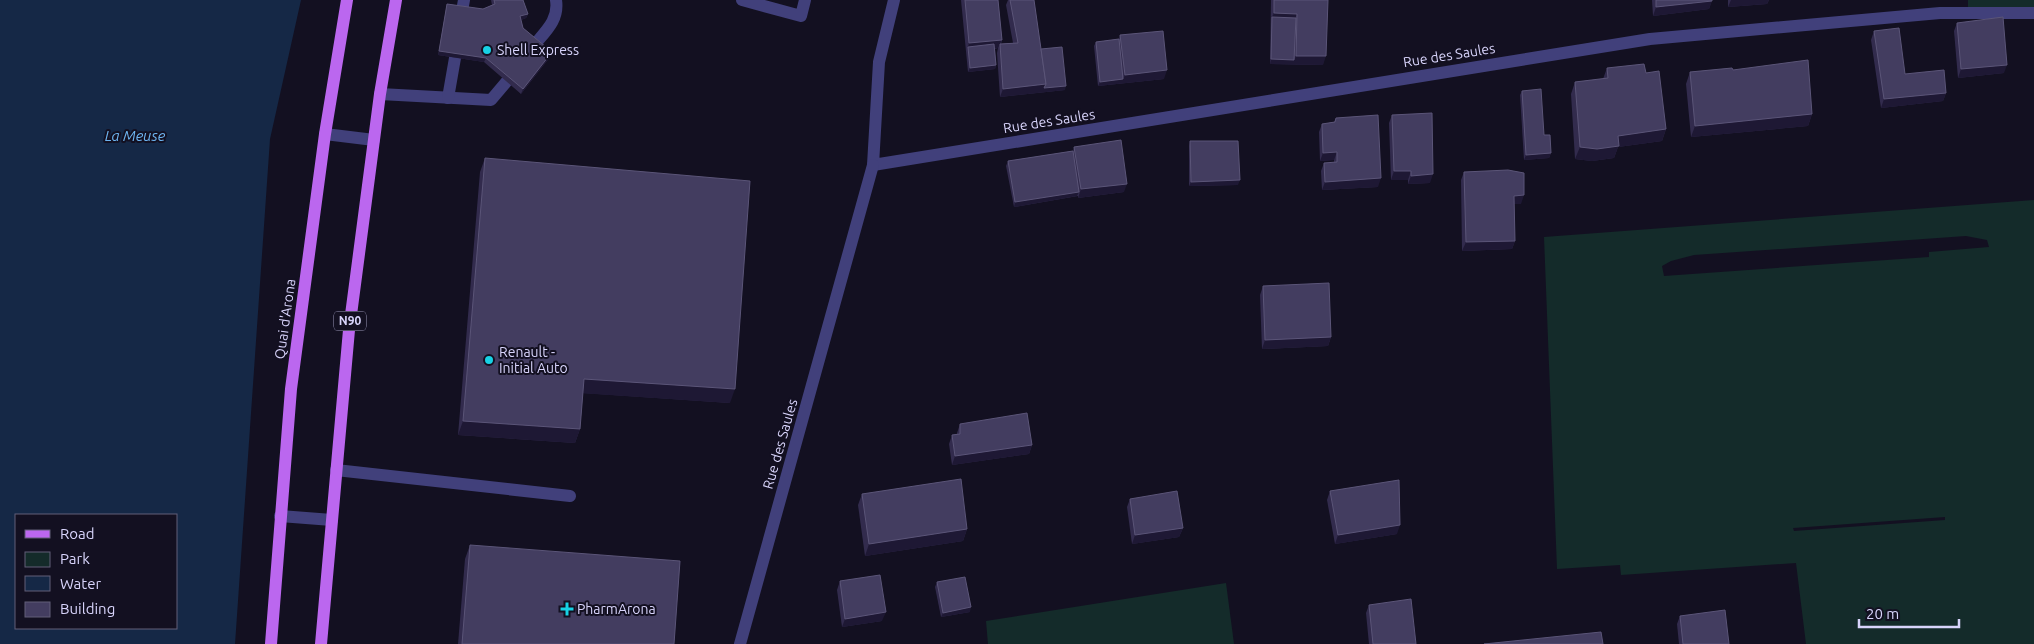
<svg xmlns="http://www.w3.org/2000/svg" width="2034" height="644" viewBox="0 0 2034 644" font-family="Ubuntu,sans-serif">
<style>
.green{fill:#142b2a;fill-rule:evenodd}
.water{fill:#152846;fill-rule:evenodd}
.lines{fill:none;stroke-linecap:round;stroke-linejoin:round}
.service{stroke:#41407b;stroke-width:12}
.minor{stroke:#41407b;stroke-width:12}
.primary{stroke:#bb67ef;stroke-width:12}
.wall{fill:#322b4d}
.shaded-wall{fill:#1e1834}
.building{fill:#433d60;stroke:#5b5578}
.poi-dot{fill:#17d1e4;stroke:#131021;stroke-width:2}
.labels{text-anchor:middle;stroke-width:4;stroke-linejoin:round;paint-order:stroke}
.shield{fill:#131021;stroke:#9d99ba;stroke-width:1}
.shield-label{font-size:12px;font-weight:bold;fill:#d8d4fb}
.poi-label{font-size:14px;fill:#d8d4fb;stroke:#131021;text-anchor:start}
.street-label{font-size:14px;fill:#d8d4fb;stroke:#131021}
.water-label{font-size:15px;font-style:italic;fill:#6db4f0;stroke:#131021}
</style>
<rect width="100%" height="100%" fill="#131021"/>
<g class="green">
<rect x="1968" y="0" width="66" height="13"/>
<path d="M2034,200V644H1806L1796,563L1621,575L1620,565L1557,569L1544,237ZM1966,236L1987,240L1989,247L1929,252V257L1664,276L1662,266L1671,261L1694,255ZM1945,517V520L1794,531L1793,528Z"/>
<path d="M1226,583L1234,644H988L986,621Z"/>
</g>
<path class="water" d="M0,0H301L270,139L235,644H0ZM16,515H176V628H16Z"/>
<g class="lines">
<g class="service">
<path d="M742,0L801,16L805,0"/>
<path d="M462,11L464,0"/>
<path d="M535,44C547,30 559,19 556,0"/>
<path d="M380,94L491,100L507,81"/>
<path d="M448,98L455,58"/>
<path d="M325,134L374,140"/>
<path d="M336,470L570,496"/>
<path d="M280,516L332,520"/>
</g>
<g class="minor">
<path d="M894,0L879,62L873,165L1650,39L1940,13H2034"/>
<path d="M740,644L873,165"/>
</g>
<g class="primary">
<path d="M271,644L291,389L325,134L347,0"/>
<path d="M321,644L349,330L380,94L396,0"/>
</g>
</g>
<g class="wall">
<path d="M491,0H523L528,14L526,18L521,20L523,28L552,52L550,57L521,94L484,62L438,55L446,9L447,4L483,9L492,5Z"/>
<path d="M961,0H998L1002,40L1001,44L1013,43L1006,5L1008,0H1034L1041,49L1065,90L1000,97L997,53L998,48L995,49L996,65L995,69L968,72Z"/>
<path d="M1271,0H1328L1323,65L1270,64Z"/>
<path d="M1652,0H1712L1709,9L1653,16Z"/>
<path d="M1728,0H1769L1767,4L1728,7Z"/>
<path d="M1957,23L2004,73L1958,78L1954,31Z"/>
<path d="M1874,31L1905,74L1946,93L1943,101L1881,108L1871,40Z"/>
<path d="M1120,35L1164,79L1098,86L1094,46L1096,42L1119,39Z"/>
<path d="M1607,68L1646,73L1666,129L1662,141L1618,147L1614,158L1592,161L1575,159L1571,94L1575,82L1603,79Z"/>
<path d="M1733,70L1812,114L1808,126L1691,137L1686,84L1690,72Z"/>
<path d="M1522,91L1551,153L1549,158L1524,160L1520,95Z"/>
<path d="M1392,115L1430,183L1408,184V180H1391L1389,123Z"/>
<path d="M1336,118L1378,187L1322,190L1321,171L1324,163H1334V160L1320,161L1319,132L1322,124L1334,122Z"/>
<path d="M1190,141L1238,185L1189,186V146Z"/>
<path d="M1074,147L1124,192L1078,198V196L1014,207L1006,166L1008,161L1073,151Z"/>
<path d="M485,158L730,403L583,393L580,429L575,443L458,435L480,172Z"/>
<path d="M1464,172L1521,204H1514L1515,241L1512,249L1462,251L1461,180Z"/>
<path d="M1263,286L1331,337L1328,346L1262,349L1260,295Z"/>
<path d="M960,424L1032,445L1029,454L952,465L949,444L952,435L957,434V433Z"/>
<path d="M1330,491L1397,534L1335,544L1327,500Z"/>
<path d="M862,494L967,529L963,541L865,556L858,505Z"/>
<path d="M1130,499L1183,528L1179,537L1132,544L1127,507Z"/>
<path d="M470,545L674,644H458L465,559Z"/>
<path d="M840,581L882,621L842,627L837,590Z"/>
<path d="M937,582L970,612L941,617L935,587Z"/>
<path d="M1369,605L1416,644H1369L1366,613Z"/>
<path d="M1680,616L1729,644H1679L1677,624Z"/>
</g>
<g class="shaded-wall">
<path d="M1731,0H1769L1767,4L1728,7Z"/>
<path d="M1712,1L1709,9L1653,16L1656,7Z"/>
<path d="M1274,13L1297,14L1294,22L1272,17Z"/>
<path d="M528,14L526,18L519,21L520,16Z"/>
<path d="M1002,40L998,48L968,52V47L969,43Z"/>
<path d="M439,51L486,58L484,62L438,55Z"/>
<path d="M552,52L550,57L521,94L523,89Z"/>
<path d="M1296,56H1326L1323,65L1270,64L1271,59L1294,60Z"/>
<path d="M996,65L995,69L968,72L970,68Z"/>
<path d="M2007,65L2004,73L1958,78L1961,69Z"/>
<path d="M1167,70L1164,79L1098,86L1100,82L1123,79L1125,75Z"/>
<path d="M1046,84L1066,86L1065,90L1000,97L1003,89Z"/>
<path d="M1946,93L1943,101L1881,108L1884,99Z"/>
<path d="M1812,114L1808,126L1691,137L1695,126Z"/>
<path d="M1666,129L1662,141L1618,147L1614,158L1592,161L1575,159L1580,147L1618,136Z"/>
<path d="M1337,152L1334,160L1320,161L1323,153Z"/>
<path d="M1551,153L1549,158L1524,160L1526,155Z"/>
<path d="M1394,171H1411L1408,180H1391Z"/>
<path d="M1433,174L1430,183L1408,184L1411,176Z"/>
<path d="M1381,178L1378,187L1322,190L1325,182Z"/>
<path d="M1240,180L1238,185L1189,186L1191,182Z"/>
<path d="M1127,184L1124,192L1078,198L1081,189Z"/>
<path d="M1079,192L1077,196L1014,207L1015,202Z"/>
<path d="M1524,195L1521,204H1511L1514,196Z"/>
<path d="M1515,241L1512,249L1462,251L1466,242Z"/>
<path d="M1331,337L1328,346L1262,349L1265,340Z"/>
<path d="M584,379L735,389L730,403L579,393Z"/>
<path d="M463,421L580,429L575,443L458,435Z"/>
<path d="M1032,445L1029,454L952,465L955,456Z"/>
<path d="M1400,525L1397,534L1335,544L1338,535Z"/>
<path d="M1183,528L1179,537L1132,544L1135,535Z"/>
<path d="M967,529L963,541L865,556L869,544Z"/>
<path d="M971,607L970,612L941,617L943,613Z"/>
<path d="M886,612L882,621L842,627L845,619Z"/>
</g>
<g class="building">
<path d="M494,0H523L528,14L520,16L523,28L552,52L523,89L486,58L439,51L447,4L483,9L495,4Z"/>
<path d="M965,0H998L1002,40L969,43Z"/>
<path d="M1010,0H1034L1046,84L1003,89L1000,44L1018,43Z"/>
<path d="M1274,0H1328L1326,56H1296L1297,14L1274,13Z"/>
<path d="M1656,0H1712V1L1656,7Z"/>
<path d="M1272,17L1296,18L1294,60L1271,59Z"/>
<path d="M2003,17L2007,65L1961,69L1957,23Z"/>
<path d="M1899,28L1905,74L1944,70L1946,93L1884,99L1874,31Z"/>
<path d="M1163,31L1167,70L1125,75L1120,35Z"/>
<path d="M1119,39L1123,79L1100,82L1096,42Z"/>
<path d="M994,44L996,65L970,68L968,47Z"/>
<path d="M1062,47L1066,86L1044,88L1046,84L1041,49Z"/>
<path d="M1808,60L1812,114L1695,126L1690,72L1732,68L1733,70Z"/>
<path d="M1644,64L1646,73L1659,71L1666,129L1618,136L1619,146L1597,149L1580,147L1575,82L1608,78L1607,68Z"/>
<path d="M1541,89L1544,135H1550L1551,153L1526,155L1522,91Z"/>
<path d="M1432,113L1433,174L1411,176V171H1394L1392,115Z"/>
<path d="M1378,115L1381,178L1325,182L1324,163L1337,162V152L1323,153L1322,124L1335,122L1336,118Z"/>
<path d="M1121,140L1127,184L1081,189L1074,147Z"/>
<path d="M1190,141H1238L1240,180L1191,182Z"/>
<path d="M1073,151L1079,192L1015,202L1008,161Z"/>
<path d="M485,158L750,181L735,389L584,379L580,429L463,421Z"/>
<path d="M1508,170L1524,173V195L1514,196L1515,241L1466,242L1464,172Z"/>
<path d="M1329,283L1331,337L1265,340L1263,286Z"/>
<path d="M1027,413L1032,445L955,456L952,435L960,434V424Z"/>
<path d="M961,479L967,529L869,544L862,494Z"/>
<path d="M1399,480L1400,525L1338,535L1330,491Z"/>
<path d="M1177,491L1183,528L1135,535L1130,499Z"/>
<path d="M470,545L680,561L674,644H462Z"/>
<path d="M880,575L886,612L845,619L840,581Z"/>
<path d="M965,577L971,607L943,613L937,582Z"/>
<path d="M1411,599L1416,644H1373L1369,605Z"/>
<path d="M1725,610L1729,644H1683L1680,616Z"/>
<path d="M1601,632L1603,644H1484Z"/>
</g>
<g class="poi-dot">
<circle cx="487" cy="50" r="5"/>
<circle cx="489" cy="360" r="5"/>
<path d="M564.5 601.5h5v5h5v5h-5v5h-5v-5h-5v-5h5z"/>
</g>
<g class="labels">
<rect class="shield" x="334" y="311.5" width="32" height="19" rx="4"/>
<g class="shield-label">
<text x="350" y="325">N90</text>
</g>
<g class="poi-label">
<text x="497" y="55">Shell Express</text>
<text x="499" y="357">Renault -<tspan x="499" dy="16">Initial Auto</tspan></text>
<text x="577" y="614">PharmArona</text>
</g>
<g class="street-label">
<text transform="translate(1449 55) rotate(-9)" y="5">Rue des Saules</text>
<text transform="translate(1049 121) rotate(-9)" y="5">Rue des Saules</text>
<text transform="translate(285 319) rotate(-82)" y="5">Quai d'Arona</text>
<text transform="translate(780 444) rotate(-74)" y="5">Rue des Saules</text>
</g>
<g class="water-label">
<text x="135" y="141">La Meuse</text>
</g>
</g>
<rect x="15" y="514" width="162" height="115" fill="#131021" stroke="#625e78"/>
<rect x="25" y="530" width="25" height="8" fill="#bb67ef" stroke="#625e78"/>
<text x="60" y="539" font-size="15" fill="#d8d4fb">Road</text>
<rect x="25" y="552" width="25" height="15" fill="#142b2a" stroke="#625e78"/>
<text x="60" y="564" font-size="15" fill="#d8d4fb">Park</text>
<rect x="25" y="576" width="25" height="15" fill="#152846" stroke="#625e78"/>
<text x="60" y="589" font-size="15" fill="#d8d4fb">Water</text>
<rect x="25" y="602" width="25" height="15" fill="#433d60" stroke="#625e78"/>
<text x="60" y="614" font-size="15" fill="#d8d4fb">Building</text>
<path d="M1859 619v8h100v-8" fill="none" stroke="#d8d4fb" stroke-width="2.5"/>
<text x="1866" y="619" font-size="15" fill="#d8d4fb" stroke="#131021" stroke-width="4" paint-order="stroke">20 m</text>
</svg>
